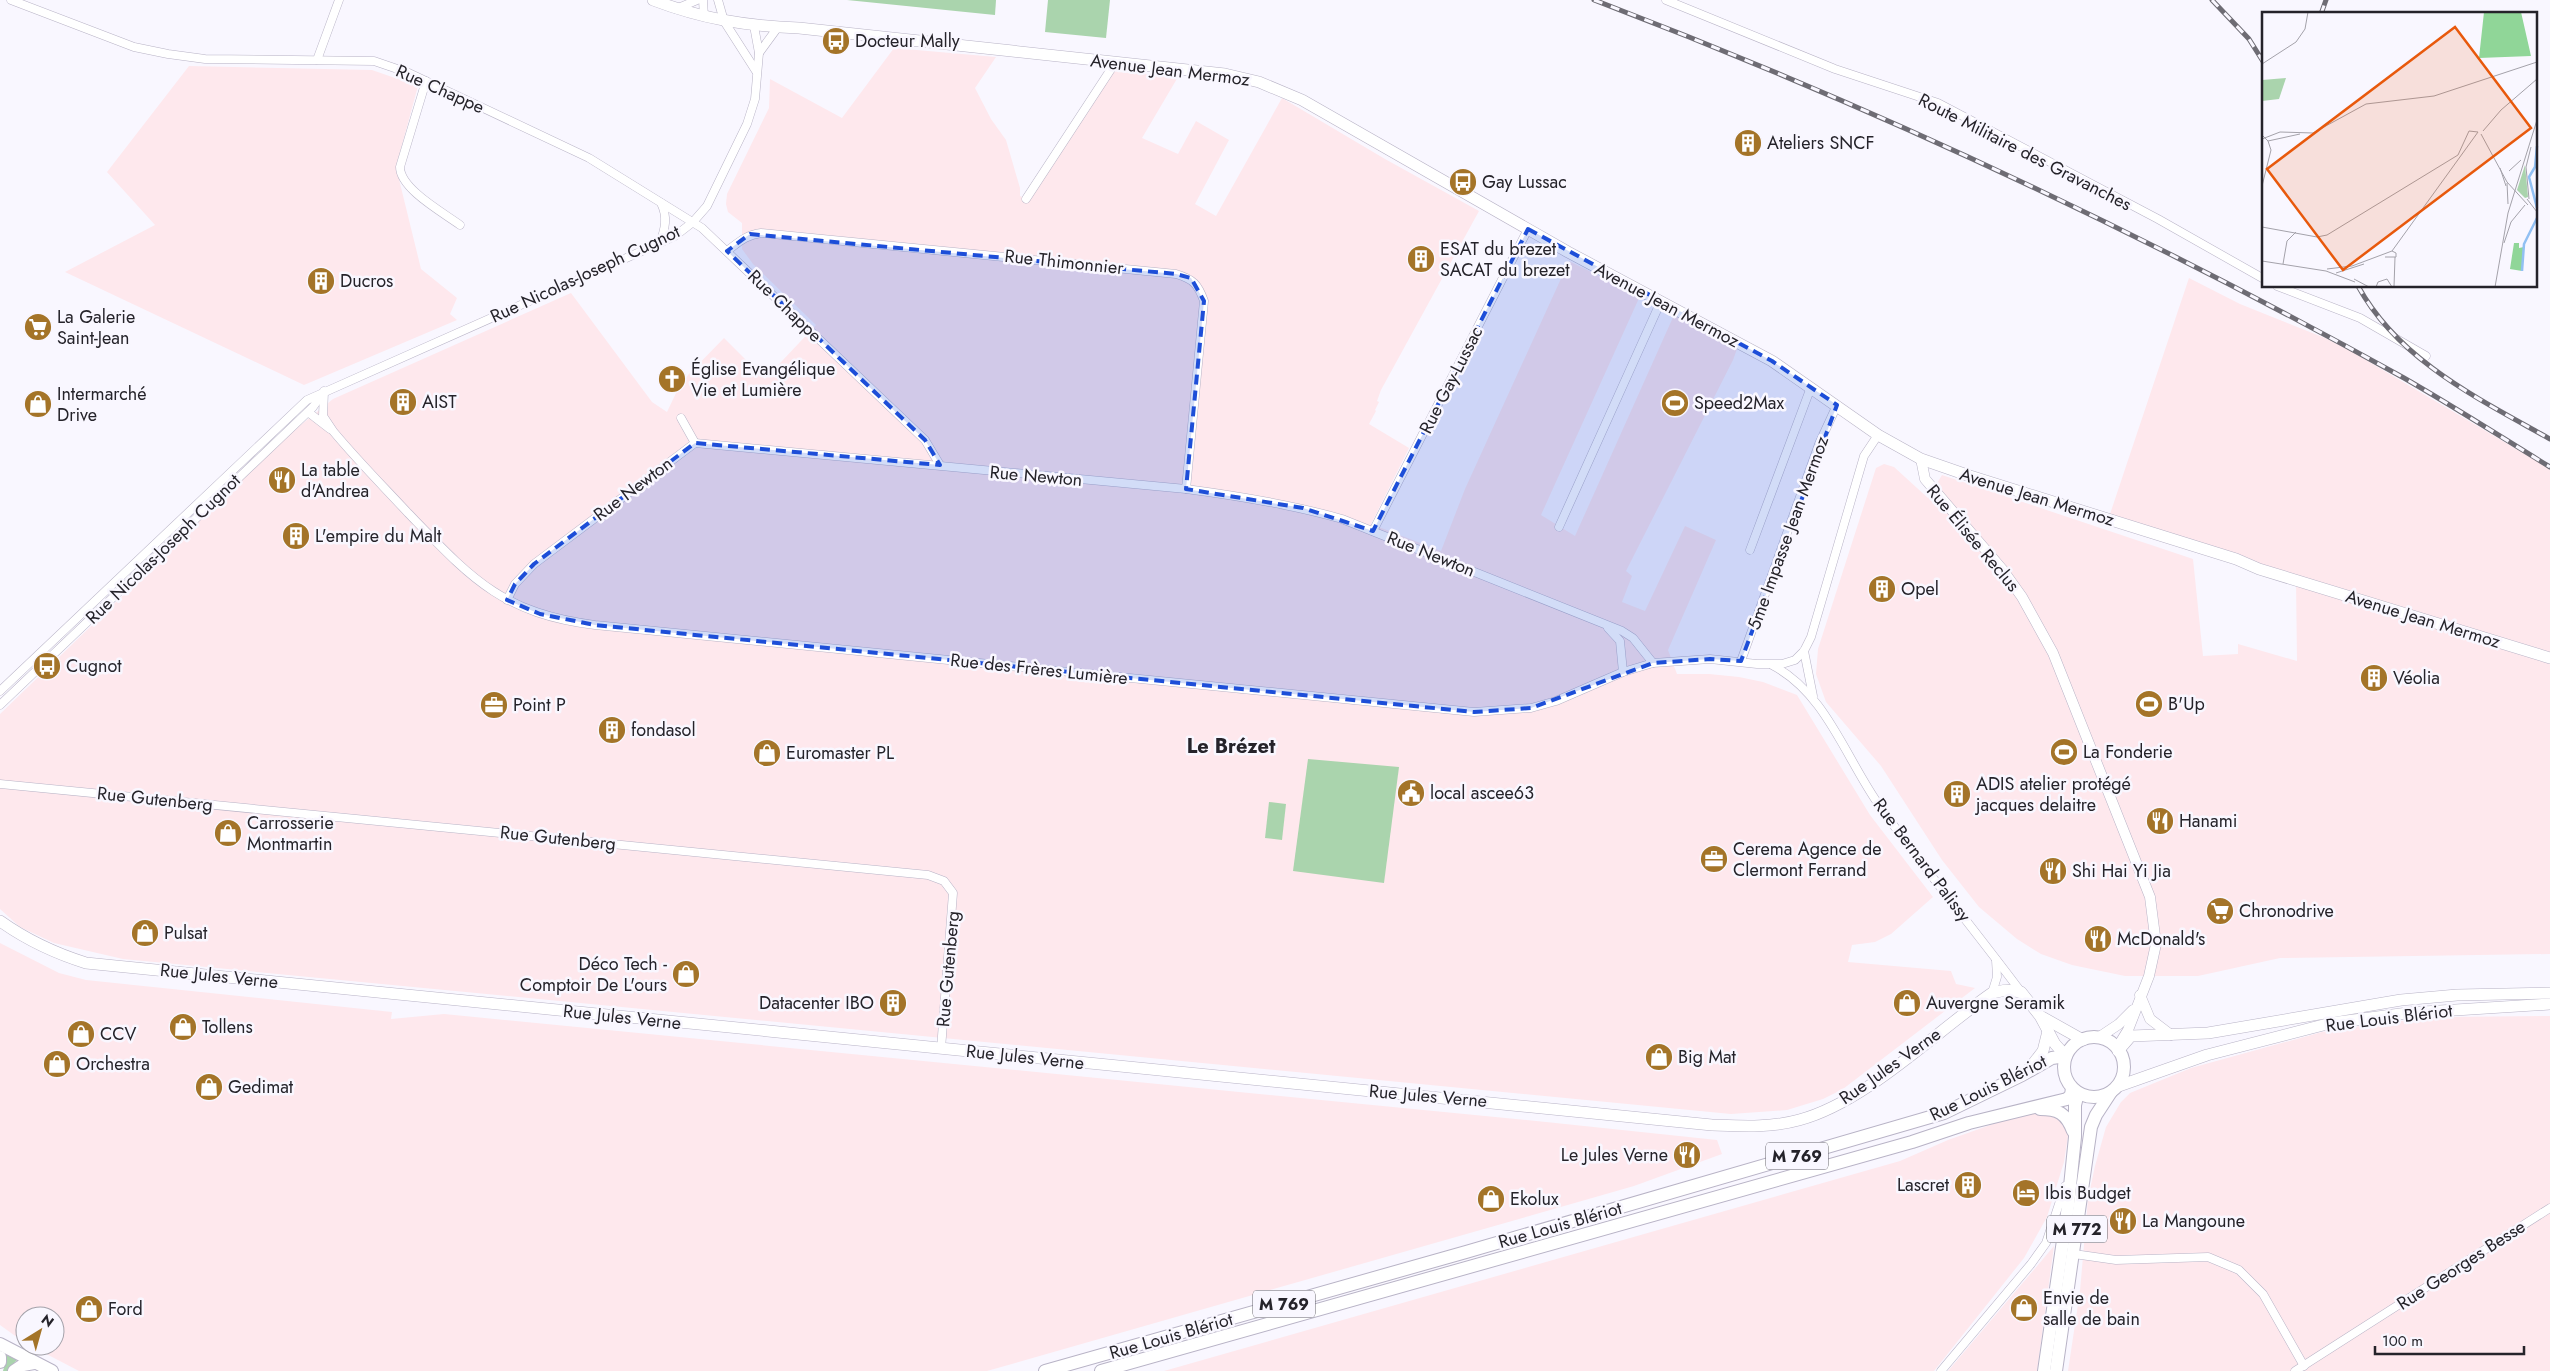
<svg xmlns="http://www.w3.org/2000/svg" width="2550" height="1371" viewBox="0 0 2550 1371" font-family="Jost,sans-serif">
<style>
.industrial{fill:#fee8ed}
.green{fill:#aad4ad}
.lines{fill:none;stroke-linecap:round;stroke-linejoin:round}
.minor-casing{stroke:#b8b3c6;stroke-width:9}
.tertiary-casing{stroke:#b8b3c6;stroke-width:11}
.secondary-casing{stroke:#b8b3c6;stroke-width:12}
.primary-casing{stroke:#b8b3c6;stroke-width:14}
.minor{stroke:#fff;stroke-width:8}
.tertiary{stroke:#fff;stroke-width:10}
.secondary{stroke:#fff;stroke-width:11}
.primary{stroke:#fff;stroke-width:12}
.rail-casing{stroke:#6e6c74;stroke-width:5}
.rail{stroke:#f9f7ff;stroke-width:3;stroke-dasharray:9;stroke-linecap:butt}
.marked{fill:#1d4ed8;fill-opacity:0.2;stroke:#1d4ed8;stroke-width:4;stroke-dasharray:10 6;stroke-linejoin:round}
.labels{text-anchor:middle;stroke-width:5;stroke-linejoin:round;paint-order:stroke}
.shield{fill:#f9f7ff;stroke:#65636a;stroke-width:1}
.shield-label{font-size:16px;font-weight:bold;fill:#25232a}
.poi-label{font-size:18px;fill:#25232a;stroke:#f9f7ff;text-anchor:start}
.street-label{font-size:18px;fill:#25232a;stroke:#f9f7ff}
.quarter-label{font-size:20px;font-weight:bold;fill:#25232a;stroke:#f9f7ff}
.inset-river{fill:none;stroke:#91c0f3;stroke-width:2.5}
.inset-road{fill:none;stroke:#a4a2aa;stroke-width:1}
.view{fill:#e8590c;fill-opacity:0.15;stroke:#e8590c;stroke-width:2.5}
.inset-edge{fill:none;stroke:#25232a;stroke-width:2.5}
</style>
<rect width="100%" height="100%" fill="#f9f7ff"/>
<g class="industrial">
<path d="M894,48L996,57L975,88L991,119L1006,140L1020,188V196L1026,199L1110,71L1178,77L1142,138L1178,154L1196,121L1229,140L1195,204L1216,216L1282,98L1385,159L1479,211L1381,390L1377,401L1379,402L1375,410L1376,411L1369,424L1409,448L1371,524L1441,551L1465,489L1569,261L1640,296L1541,515L1575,536L1674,315L1737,349L1733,360L1626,571L1632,576L1622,602L1645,611L1685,526L1716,540L1668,650L1677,674H1709L1739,677L1763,682L1797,695L1870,815L1933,897L1891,934L1875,942L1852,945L1848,962L1951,971L1956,984L1975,988L1843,1089L1823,1099L1787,1110L1731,1114L123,959L54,943L20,927L0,909V714L292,432L333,399L571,293L652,402L667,412L677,391L688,375L724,338L765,379L816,325L753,264L742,249V223L728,212L726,204L727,194L769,108L770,79L842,118Z"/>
<path d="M189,66L372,70L418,86L396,167L421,269L457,298L450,314L457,320L304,385L65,272L155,225L107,172Z"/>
<path d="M2189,278L2240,304L2325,338L2349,350L2550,469V954L2280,958L2198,976H2125L2072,965L2041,954L2017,939L1979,907L1942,860L1881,766L1826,702L1816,674L1818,649L1876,468L1884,464L1894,467L1928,498L1942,475L2193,559L2203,656L2238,654V644L2297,661L2296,581L2108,520Z"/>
<path d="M0,943L59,973L86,980L392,1012L391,1019L444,1014L1546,1122L1717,1140L1722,1154L1634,1186L987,1371H79L31,1346H55V1316H25V1343L0,1325Z"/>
<path d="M2550,1016V1371H2068L2080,1291L2088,1199L2095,1166L2106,1127L2121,1102L2130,1093L2191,1068L2322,1032L2378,1023L2445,1017Z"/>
<path d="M2038,1108L2066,1123L2068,1136L2064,1162L2047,1217L2024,1258L1934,1371H1164L1900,1161L1948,1140Z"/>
<path d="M2054,1246L2037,1371H1948Z"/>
</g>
<g class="green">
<path d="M847,0H996L995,15Z"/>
<path d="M1048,0H1110L1106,38L1045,32Z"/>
<path d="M1308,759L1399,767L1384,883L1293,871Z"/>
<path d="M1269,802L1286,804L1282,840L1265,838Z"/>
<path d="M3,1353L17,1360L7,1371H3L5,1363Z"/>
</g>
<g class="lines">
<defs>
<g id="minor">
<path d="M11,0L134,47L168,54L205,59L374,61L409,73L589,158L702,228L925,440L940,465"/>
<path d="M703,0L704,17"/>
<path d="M718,0L724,21L756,71"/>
<path d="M1666,0L1835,69L1938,103L2158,219L2264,279"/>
<path d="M676,9L697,0"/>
<path d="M759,53L778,27"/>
<path d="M317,60L339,0"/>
<path d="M426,81L400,167C400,189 444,213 460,225"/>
<path d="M1026,199L1115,63"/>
<path d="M660,243C665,229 668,217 661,203"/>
<path d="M727,251C739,242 746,235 761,233L1176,274C1193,279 1198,284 1204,301L1186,489"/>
<path d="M2277,286L2360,318L2426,356"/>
<path d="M324,391L323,416L333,431C357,460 383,486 408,513C471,578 501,613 595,625L1474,712L1531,708L1556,701L1623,672L1653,663L1710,659L1757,664H1782L1795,660L1804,651L1811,637L1864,456L1878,435"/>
<path d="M308,412L330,429"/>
<path d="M681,418L695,443"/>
<path d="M1559,527L1661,301"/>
<path d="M1373,531L1528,229"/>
<path d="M1750,550L1811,387"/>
<path d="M507,600L515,584L534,564L695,443L1186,489C1239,496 1290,504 1342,519L1622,631L1633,638L1653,663"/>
<path d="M1608,628L1620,641L1623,672"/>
<path d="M1804,651L1813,696"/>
<path d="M1741,661L1819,444L1837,405"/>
<path d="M1772,665C1826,693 1845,757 1879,805C1924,869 1974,929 2021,992"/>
<path d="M0,691L307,400L660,243L675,236L693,222L707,206L747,124L755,99L759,53L754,26"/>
<path d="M0,705L313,407L323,393"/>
<path d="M0,784L928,875L944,881L953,893L941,1049"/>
<path d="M1992,993L1997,977L1996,960"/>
<path d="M2074,1254L2116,1260L2208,1257L2239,1270L2263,1294L2304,1366"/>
<path d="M1941,1371L2031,1264L2046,1243L2065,1186"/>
<path d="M2295,1371L2550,1208"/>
</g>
<g id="tertiary">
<path d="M1921,459L1925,479L2002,569L2022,597L2053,653L2150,897L2156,944L2149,976L2128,1030L2120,1043"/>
<path d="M2140,995L2150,1019L2171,1035"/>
<path d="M2098,1038L2119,1024L2133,1010"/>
</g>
<g id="secondary">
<path d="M653,0C703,19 746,26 799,28L1225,74L1259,82L1302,100L1568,252L1772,361L1878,435L1921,459L1970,476L2236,559L2259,569L2550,658"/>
<path d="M0,921C28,941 54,953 86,963L1712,1125C1741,1126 1770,1128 1799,1120C1866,1102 1934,1033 1992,993L2006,990L2021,992L2040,1016L2055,1044L2066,1056"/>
<path d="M2042,1017L2083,1040"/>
<path d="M2118,1051L2131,1036L2208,1033L2401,1000L2457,995L2550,993"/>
<path d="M2029,1069L2043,1051L2048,1031"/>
<path d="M2116,1087L2207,1055L2331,1023L2408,1013L2550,1004"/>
</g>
<g id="primary">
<circle cx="2094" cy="1067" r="30"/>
<path d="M2040,1109C2058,1109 2066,1113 2073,1131"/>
<path d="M0,1344L52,1371"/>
<path d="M0,1357V1362"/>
<path d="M14,1371L23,1365L34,1363"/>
<path d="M1045,1371L1466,1252L1944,1113L2022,1075L2052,1058L2066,1056"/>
<path d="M1101,1371L1912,1142L1969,1123L2067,1099L2071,1095L2072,1088"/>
<path d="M2044,1371L2068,1206L2075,1137V1105L2078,1093"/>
<path d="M2056,1371L2091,1127L2096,1115L2111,1092"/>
</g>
</defs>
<use href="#minor" class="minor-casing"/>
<use href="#tertiary" class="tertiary-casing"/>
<use href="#secondary" class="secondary-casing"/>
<use href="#primary" class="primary-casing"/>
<use href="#minor" class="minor"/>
<use href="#tertiary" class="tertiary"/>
<use href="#secondary" class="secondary"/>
<use href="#primary" class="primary"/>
<defs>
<g id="rail">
<path d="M1594,0C1873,106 2143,233 2404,378C2453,406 2501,437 2550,467"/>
<path d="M2212,0L2249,39L2264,63"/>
<path d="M2321,14L2326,0"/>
<path d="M2358,286C2399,361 2479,399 2550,439"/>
</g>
</defs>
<use href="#rail" class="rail-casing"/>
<use href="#rail" class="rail"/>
</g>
<path class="marked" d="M1528,229L1772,361L1837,405L1741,661L1710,659L1653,663L1531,708L1474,712L595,625L540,614L507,600L515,584L534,564L695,443L940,465L925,440L727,251L750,234L1176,274L1191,278L1204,301L1186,489L1303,508L1373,531Z"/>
<defs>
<symbol id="bus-disc" viewBox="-11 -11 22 22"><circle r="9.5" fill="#a47428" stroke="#f9f7ff"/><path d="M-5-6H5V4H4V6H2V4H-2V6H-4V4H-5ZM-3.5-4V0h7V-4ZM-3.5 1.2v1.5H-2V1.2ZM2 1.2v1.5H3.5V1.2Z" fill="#fff"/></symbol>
<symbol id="building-disc" viewBox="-11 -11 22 22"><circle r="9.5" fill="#a47428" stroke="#f9f7ff"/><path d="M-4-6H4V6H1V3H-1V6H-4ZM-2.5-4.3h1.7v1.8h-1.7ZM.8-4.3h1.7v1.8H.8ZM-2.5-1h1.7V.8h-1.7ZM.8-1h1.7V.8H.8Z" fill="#fff"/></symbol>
<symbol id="supermarket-disc" viewBox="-11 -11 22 22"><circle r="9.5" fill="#a47428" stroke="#f9f7ff"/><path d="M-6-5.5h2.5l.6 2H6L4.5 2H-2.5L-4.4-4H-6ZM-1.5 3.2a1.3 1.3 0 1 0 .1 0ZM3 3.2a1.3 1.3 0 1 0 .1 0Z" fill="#fff"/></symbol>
<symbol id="church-disc" viewBox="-11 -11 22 22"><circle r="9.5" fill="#a47428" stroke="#f9f7ff"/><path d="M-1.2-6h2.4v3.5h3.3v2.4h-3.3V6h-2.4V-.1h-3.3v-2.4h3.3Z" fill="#fff"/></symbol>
<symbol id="stadium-disc" viewBox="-11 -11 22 22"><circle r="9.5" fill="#a47428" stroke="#f9f7ff"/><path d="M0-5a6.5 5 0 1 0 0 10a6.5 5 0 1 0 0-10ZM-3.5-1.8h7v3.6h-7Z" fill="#fff"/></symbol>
<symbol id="shop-disc" viewBox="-11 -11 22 22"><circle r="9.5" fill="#a47428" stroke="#f9f7ff"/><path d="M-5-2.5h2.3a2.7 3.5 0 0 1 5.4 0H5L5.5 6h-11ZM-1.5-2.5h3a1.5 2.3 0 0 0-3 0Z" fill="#fff"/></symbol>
<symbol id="restaurant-disc" viewBox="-11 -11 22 22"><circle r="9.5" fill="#a47428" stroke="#f9f7ff"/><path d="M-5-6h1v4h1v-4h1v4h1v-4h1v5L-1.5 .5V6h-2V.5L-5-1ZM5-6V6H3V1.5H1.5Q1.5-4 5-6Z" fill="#fff"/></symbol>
<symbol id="office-disc" viewBox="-11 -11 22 22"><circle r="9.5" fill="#a47428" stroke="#f9f7ff"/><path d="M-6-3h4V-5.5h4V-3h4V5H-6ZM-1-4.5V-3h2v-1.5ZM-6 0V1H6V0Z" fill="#fff"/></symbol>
<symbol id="civic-disc" viewBox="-11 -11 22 22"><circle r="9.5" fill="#a47428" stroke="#f9f7ff"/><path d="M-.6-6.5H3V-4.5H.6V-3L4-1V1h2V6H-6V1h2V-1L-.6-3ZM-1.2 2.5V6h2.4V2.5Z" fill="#fff"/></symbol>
<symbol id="hotel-disc" viewBox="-11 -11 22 22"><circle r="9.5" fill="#a47428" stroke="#f9f7ff"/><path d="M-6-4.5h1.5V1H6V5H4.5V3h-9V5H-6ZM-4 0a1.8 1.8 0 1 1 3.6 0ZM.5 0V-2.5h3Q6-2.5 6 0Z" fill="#fff"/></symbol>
</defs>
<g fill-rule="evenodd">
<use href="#bus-disc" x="820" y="25" width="32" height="32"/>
<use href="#building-disc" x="1732" y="127" width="32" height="32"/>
<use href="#bus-disc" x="1447" y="166" width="32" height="32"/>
<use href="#building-disc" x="1405" y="243" width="32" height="32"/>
<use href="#building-disc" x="305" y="265" width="32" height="32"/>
<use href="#supermarket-disc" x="22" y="311" width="32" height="32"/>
<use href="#church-disc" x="656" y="363" width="32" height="32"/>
<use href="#building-disc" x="387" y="386" width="32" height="32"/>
<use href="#stadium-disc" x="1659" y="387" width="32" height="32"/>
<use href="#shop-disc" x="22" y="388" width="32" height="32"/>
<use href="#restaurant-disc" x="266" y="464" width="32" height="32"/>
<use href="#building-disc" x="280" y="520" width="32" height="32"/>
<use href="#building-disc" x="1866" y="573" width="32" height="32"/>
<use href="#bus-disc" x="31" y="650" width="32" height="32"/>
<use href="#building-disc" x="2358" y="662" width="32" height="32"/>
<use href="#stadium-disc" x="2133" y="688" width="32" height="32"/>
<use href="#office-disc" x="478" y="689" width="32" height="32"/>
<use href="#building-disc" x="596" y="714" width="32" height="32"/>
<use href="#stadium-disc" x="2048" y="736" width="32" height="32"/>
<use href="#shop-disc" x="751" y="737" width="32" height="32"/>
<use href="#civic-disc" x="1395" y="777" width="32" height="32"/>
<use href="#building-disc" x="1941" y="778" width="32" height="32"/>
<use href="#restaurant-disc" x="2144" y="805" width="32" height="32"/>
<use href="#shop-disc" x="212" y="817" width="32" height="32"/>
<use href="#office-disc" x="1698" y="843" width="32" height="32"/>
<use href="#restaurant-disc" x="2037" y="855" width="32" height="32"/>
<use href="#supermarket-disc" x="2204" y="895" width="32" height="32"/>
<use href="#shop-disc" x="129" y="917" width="32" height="32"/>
<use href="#restaurant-disc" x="2082" y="923" width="32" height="32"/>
<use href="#shop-disc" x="670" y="958" width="32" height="32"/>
<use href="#building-disc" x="877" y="987" width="32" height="32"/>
<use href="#shop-disc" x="1891" y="987" width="32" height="32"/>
<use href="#shop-disc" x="167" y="1011" width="32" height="32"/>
<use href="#shop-disc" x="65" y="1018" width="32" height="32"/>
<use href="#shop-disc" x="1643" y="1041" width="32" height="32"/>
<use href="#shop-disc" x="41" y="1048" width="32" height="32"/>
<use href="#shop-disc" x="193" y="1071" width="32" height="32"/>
<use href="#restaurant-disc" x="1671" y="1139" width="32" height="32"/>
<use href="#building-disc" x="1952" y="1169" width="32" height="32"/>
<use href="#hotel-disc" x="2010" y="1177" width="32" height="32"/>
<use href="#shop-disc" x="1475" y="1183" width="32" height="32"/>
<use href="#restaurant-disc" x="2107" y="1205" width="32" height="32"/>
<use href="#shop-disc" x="2008" y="1292" width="32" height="32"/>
<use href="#shop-disc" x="73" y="1293" width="32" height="32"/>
</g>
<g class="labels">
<g class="shield">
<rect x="1766" y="1142.5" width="62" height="27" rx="4"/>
<rect x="2047" y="1215.5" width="60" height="27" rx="4"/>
<rect x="1253" y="1290.5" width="62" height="27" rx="4"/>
</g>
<g class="shield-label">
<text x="1797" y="1162">M 769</text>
<text x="2077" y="1235">M 772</text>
<text x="1284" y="1310">M 769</text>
</g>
<g class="poi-label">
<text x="855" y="47">Docteur Mally</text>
<text x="1767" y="149">Ateliers SNCF</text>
<text x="1482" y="188">Gay Lussac</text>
<text x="1440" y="255">ESAT du brezet<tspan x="1440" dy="21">SACAT du brezet</tspan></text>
<text x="340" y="287">Ducros</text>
<text x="57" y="323">La Galerie<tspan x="57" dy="21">Saint-Jean</tspan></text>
<text x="691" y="375">Église Evangélique<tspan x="691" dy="21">Vie et Lumière</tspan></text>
<text x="57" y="400">Intermarché<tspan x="57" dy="21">Drive</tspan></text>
<text x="422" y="408">AIST</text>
<text x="1694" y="409">Speed2Max</text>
<text x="301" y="476">La table<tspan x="301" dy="21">d'Andrea</tspan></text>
<text x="315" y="542">L'empire du Malt</text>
<text x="1901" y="595">Opel</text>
<text x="66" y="672">Cugnot</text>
<text x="2393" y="684">Véolia</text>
<text x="2168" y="710">B'Up</text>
<text x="513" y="711">Point P</text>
<text x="631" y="736">fondasol</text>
<text x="2083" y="758">La Fonderie</text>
<text x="786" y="759">Euromaster PL</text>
<text x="1976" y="790">ADIS atelier protégé<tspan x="1976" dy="21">jacques delaitre</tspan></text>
<text x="1430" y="799">local ascee63</text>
<text x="2179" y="827">Hanami</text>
<text x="247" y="829">Carrosserie<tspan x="247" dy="21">Montmartin</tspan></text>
<text x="1733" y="855">Cerema Agence de<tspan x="1733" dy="21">Clermont Ferrand</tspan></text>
<text x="2072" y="877">Shi Hai Yi Jia</text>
<text x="2239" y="917">Chronodrive</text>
<text x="164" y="939">Pulsat</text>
<text x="2117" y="945">McDonald's</text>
<text x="667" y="970" text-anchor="end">Déco Tech -<tspan x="667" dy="21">Comptoir De L'ours</tspan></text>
<text x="874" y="1009" text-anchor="end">Datacenter IBO</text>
<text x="1926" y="1009">Auvergne Seramik</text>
<text x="202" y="1033">Tollens</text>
<text x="100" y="1040">CCV</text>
<text x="1678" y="1063">Big Mat</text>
<text x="76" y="1070">Orchestra</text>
<text x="228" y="1093">Gedimat</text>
<text x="1668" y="1161" text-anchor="end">Le Jules Verne</text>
<text x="1949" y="1191" text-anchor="end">Lascret</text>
<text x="2045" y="1199">Ibis Budget</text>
<text x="1510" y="1205">Ekolux</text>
<text x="2142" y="1227">La Mangoune</text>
<text x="2043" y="1304">Envie de<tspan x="2043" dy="21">salle de bain</tspan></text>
<text x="108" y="1315">Ford</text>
</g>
<g class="street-label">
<text transform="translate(1170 70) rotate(7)" y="6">Avenue Jean Mermoz</text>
<text transform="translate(440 89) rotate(24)" y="6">Rue Chappe</text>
<text transform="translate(2025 152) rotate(27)" y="6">Route Militaire des Gravanches</text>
<text transform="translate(1064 262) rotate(6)" y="6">Rue Thimonnier</text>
<text transform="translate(585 274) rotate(-25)" y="6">Rue Nicolas-Joseph Cugnot</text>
<text transform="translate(1667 305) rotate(28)" y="6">Avenue Jean Mermoz</text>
<text transform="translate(785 306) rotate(44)" y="6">Rue Chappe</text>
<text transform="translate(1451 380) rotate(-63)" y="6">Rue Gay-Lussac</text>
<text transform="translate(1036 476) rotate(5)" y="6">Rue Newton</text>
<text transform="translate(633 489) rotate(-37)" y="6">Rue Newton</text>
<text transform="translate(2037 497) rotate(17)" y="6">Avenue Jean Mermoz</text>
<text transform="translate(1788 533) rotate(-70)" y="6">5me Impasse Jean Mermoz</text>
<text transform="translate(1973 538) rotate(50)" y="6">Rue Élisée Reclus</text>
<text transform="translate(163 549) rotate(-44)" y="6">Rue Nicolas-Joseph Cugnot</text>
<text transform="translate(1431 554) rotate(22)" y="6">Rue Newton</text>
<text transform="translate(2423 619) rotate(17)" y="6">Avenue Jean Mermoz</text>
<text transform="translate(1039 669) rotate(6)" y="6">Rue des Frères Lumière</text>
<text transform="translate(155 799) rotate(6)" y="6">Rue Gutenberg</text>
<text transform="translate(558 838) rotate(6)" y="6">Rue Gutenberg</text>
<text transform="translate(1922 860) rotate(53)" y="6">Rue Bernard Palissy</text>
<text transform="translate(948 969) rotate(-85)" y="6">Rue Gutenberg</text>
<text transform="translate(219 976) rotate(6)" y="6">Rue Jules Verne</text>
<text transform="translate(622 1017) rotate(6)" y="6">Rue Jules Verne</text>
<text transform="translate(2389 1018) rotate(-7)" y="6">Rue Louis Blériot</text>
<text transform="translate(1025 1057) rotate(6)" y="6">Rue Jules Verne</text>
<text transform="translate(1890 1066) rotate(-35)" y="6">Rue Jules Verne</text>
<text transform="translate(1988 1088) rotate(-26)" y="6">Rue Louis Blériot</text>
<text transform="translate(1428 1096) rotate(5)" y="6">Rue Jules Verne</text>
<text transform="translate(1560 1225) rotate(-16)" y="6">Rue Louis Blériot</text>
<text transform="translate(2461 1265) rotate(-33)" y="6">Rue Georges Besse</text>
<text transform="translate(1171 1336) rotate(-16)" y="6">Rue Louis Blériot</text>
</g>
<g class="quarter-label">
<text x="1231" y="753">Le Brézet</text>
</g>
</g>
<g transform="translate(2262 12)">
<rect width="275" height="275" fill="#f9f7ff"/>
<path d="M24,66L17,87L0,89V68ZM263,153L266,185L263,186L255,178Z" fill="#aad4ad"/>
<path d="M222,0H259L269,44L217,46ZM252,231H257V236L262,235L260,259L248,257Z" fill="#90d698"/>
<path class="inset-river" d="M275,134L273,155L267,165L275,196M260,259L262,232L275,206"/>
<path class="inset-road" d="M0,52L34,30L43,17L46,0M221,119L239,98L275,67M219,122L245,170L266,193M0,123L6,129L9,138L0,174M0,127L18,120L51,121L104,92L172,84L275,50M6,129L38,122M238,156L244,174M247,159L259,148M245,171L246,192M265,187L275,200M267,187L264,155L269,135M0,215L55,225L65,223L196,143L207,119L216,120L130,239L90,254L65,257M242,231L249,210L263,193M123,245H134V241L130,239M0,249L64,259L93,270M21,252L25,229L34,220M74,261L102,252M92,267L107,275M114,275L116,270L125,267L130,275M132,275L133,245M233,275L246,201L275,108"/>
<path class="view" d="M193,15L269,116L81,258L5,157Z"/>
<rect width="275" height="275" class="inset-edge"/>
</g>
<g transform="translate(40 1331) rotate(37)"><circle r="24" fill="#f9f7ff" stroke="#a4a2aa"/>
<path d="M0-4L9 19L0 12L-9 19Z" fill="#a47428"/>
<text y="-8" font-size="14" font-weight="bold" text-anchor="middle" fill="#25232a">N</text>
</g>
<path d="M2375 1346v8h149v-8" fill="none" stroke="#25232a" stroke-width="2.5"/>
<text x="2382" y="1346" font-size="15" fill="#25232a" stroke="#f9f7ff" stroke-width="4" paint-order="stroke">100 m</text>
</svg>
